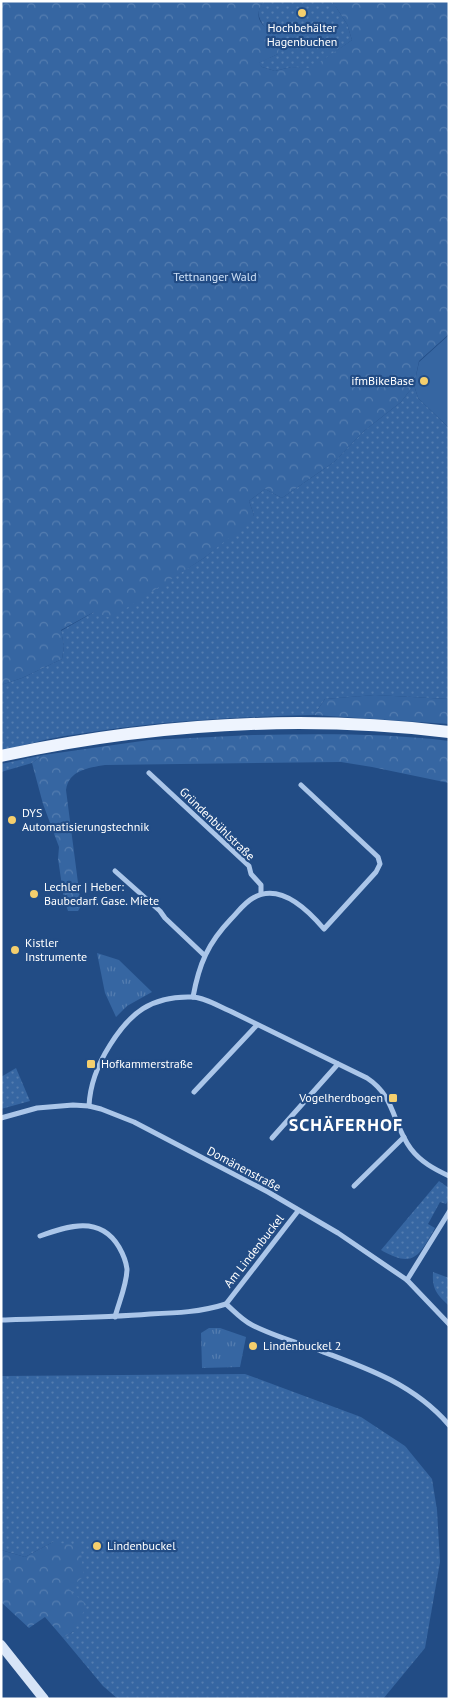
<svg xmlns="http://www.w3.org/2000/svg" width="450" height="1700" viewBox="0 0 450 1700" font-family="'PT Sans',sans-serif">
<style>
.grass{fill:url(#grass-dots)}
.forest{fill:url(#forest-crowns)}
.park{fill:url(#park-tufts)}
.pitch{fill:#3666a2}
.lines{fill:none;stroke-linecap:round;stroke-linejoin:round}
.street{stroke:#abc6e9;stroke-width:5}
.secondary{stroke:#d6e4f7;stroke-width:10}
.primary{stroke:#eef4fe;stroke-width:12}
.poi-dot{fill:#f5cf6d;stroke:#224c85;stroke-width:2}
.labels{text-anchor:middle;stroke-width:4.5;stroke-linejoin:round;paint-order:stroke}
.poi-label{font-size:12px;fill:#fff;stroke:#224c85;text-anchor:start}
.park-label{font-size:12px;fill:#cfe1f7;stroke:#224c85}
.street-label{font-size:12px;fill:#fff;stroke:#224c85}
.district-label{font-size:18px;font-weight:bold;letter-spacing:1px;fill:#fff;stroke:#224c85}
</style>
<defs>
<pattern id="grass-dots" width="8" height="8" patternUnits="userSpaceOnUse" patternTransform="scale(1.25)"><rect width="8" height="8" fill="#3666a2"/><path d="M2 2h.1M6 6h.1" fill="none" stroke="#547db0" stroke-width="1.8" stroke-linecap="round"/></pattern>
<pattern id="forest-crowns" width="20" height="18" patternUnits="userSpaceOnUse" patternTransform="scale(1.25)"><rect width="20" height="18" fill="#3666a2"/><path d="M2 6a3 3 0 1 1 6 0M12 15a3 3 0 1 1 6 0" fill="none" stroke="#547db0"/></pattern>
<pattern id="park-tufts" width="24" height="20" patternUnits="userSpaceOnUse" patternTransform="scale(1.25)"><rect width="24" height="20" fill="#3666a2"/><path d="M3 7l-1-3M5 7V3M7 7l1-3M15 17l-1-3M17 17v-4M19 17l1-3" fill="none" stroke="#547db0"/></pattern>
</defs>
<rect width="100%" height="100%" fill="#224c85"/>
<g class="grass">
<path d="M264,1H332L347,24L352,40L311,69L291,67L275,71L262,67L258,63L278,54C274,46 271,39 267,31C260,19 254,14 264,1Z"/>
<path d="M414,385L418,398L449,428V699L375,695L325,699L314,715C233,717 152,721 72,735C48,738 25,745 1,751V685L22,678L62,659L64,646L61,631L94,612L159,586L204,558L254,515L249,501L265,489L282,498L334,462L364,431L401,402Z"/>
<path d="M43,755L32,763L1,772V764Z"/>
<path d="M16,1068L30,1101L1,1109V1077Z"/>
<path d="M439,1181L449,1188V1199L446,1204L440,1202L428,1224L435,1228C419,1256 414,1269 381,1250Z"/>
<path d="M433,1272L449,1278V1306C437,1294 432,1290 433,1272Z"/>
<path d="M245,1374L361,1417L405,1446L432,1479L437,1510L440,1562L425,1648L383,1699H118L103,1686L63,1638L74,1631L69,1589L53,1542L25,1557L1,1550V1376Z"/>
</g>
<g class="forest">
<path d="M1,1H264C250,20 265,28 280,37L278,54L259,63L262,67L275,71L291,67L311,68L352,40L347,24L332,1H449V334L419,361L414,385L401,402L364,431L334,462L282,498L265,489L249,501L254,515L250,521L204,558L111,618L94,612L61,630L64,646L62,659L22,678L1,685Z"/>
<path d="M375,695L449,699V724L314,715L325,699Z"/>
<path d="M253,735C318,734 384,733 449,741V783L372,767L341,762L105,765C88,768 69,770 66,790L81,906L78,911H68L64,899L58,859L59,847L43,804L32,763L43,755L149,740Z"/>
<path d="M53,1542L80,1546L84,1576L69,1589L87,1605L74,1631L63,1638L45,1617L29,1628L1,1602V1550L25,1557Z"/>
</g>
<g class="park">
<path d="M97,953L119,960L152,992L127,1006L116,1017L105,993Z"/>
<path d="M209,1328H220L246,1337L240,1367L202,1368L201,1333Z"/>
</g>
<path class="pitch" d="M449,335V428L418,398L414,385L419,362Z"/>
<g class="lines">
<g class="street">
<path d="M149,773L249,866L251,874L261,885V894"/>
<path d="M115,871L160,911L165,918L204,955"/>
<path d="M193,997C199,964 208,943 231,919C238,912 244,903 253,898C280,882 308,910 324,929L376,872L380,864L378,857L301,785"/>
<path d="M194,1092L257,1025"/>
<path d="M89,1106C90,1083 98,1064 110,1045C130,1013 151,996 191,997C204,997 218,1006 230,1011L367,1078C396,1097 392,1124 411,1149C421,1162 434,1169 449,1176"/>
<path d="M1,1118L37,1108L73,1105L89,1106L101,1109L134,1122L268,1192L338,1233L407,1280L449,1324"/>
<path d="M272,1138L338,1064"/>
<path d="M354,1186L404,1137"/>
<path d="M40,1236C68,1226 100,1215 119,1247C123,1254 126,1261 127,1269C127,1284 119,1302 115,1317"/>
<path d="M407,1280L449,1212"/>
<path d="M226,1304L298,1211"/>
<path d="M1,1320C51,1318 101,1318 150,1314C176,1313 201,1312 226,1304C234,1311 242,1320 252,1325C270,1334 291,1341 310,1347C361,1366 412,1382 449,1425"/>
</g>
<path class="secondary" d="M1,1645L44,1699"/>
<path class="primary" d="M1,756C149,724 299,714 449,732"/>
</g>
<g class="poi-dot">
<circle cx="302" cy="13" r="5"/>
<circle cx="424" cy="381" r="5"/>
<circle cx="12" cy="820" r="5"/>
<circle cx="34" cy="894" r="5"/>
<circle cx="15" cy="950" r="5"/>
<rect x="86" y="1059" width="10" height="10" rx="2.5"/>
<rect x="388" y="1093" width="10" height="10" rx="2.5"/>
<circle cx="253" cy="1346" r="5"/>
<circle cx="97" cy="1546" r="5"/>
</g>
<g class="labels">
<g class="poi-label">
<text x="302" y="32" text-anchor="middle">Hochbehälter<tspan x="302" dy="14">Hagenbuchen</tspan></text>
<text x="414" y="385" text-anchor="end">ifmBikeBase</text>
<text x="22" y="817">DYS<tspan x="22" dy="14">Automatisierungstechnik</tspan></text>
<text x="44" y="891">Lechler | Heber:<tspan x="44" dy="14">Baubedarf. Gase. Miete</tspan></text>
<text x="25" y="947">Kistler<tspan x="25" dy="14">Instrumente</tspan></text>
<text x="101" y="1068">Hofkammerstraße</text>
<text x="383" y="1102" text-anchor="end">Vogelherdbogen</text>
<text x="263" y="1350">Lindenbuckel 2</text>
<text x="107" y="1550">Lindenbuckel</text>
</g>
<g class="park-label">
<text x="215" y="281">Tettnanger Wald</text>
</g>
<g class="street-label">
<text transform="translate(217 824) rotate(44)" y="4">Gründenbühlstraße</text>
<text transform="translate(244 1169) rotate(28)" y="4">Domänenstraße</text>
<text transform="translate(254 1251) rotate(-52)" y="4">Am Lindenbuckel</text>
</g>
<g class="district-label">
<text x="346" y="1131">SCHÄFERHOF</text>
</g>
</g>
<rect width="450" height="1700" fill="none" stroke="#ffffff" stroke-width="5"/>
</svg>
